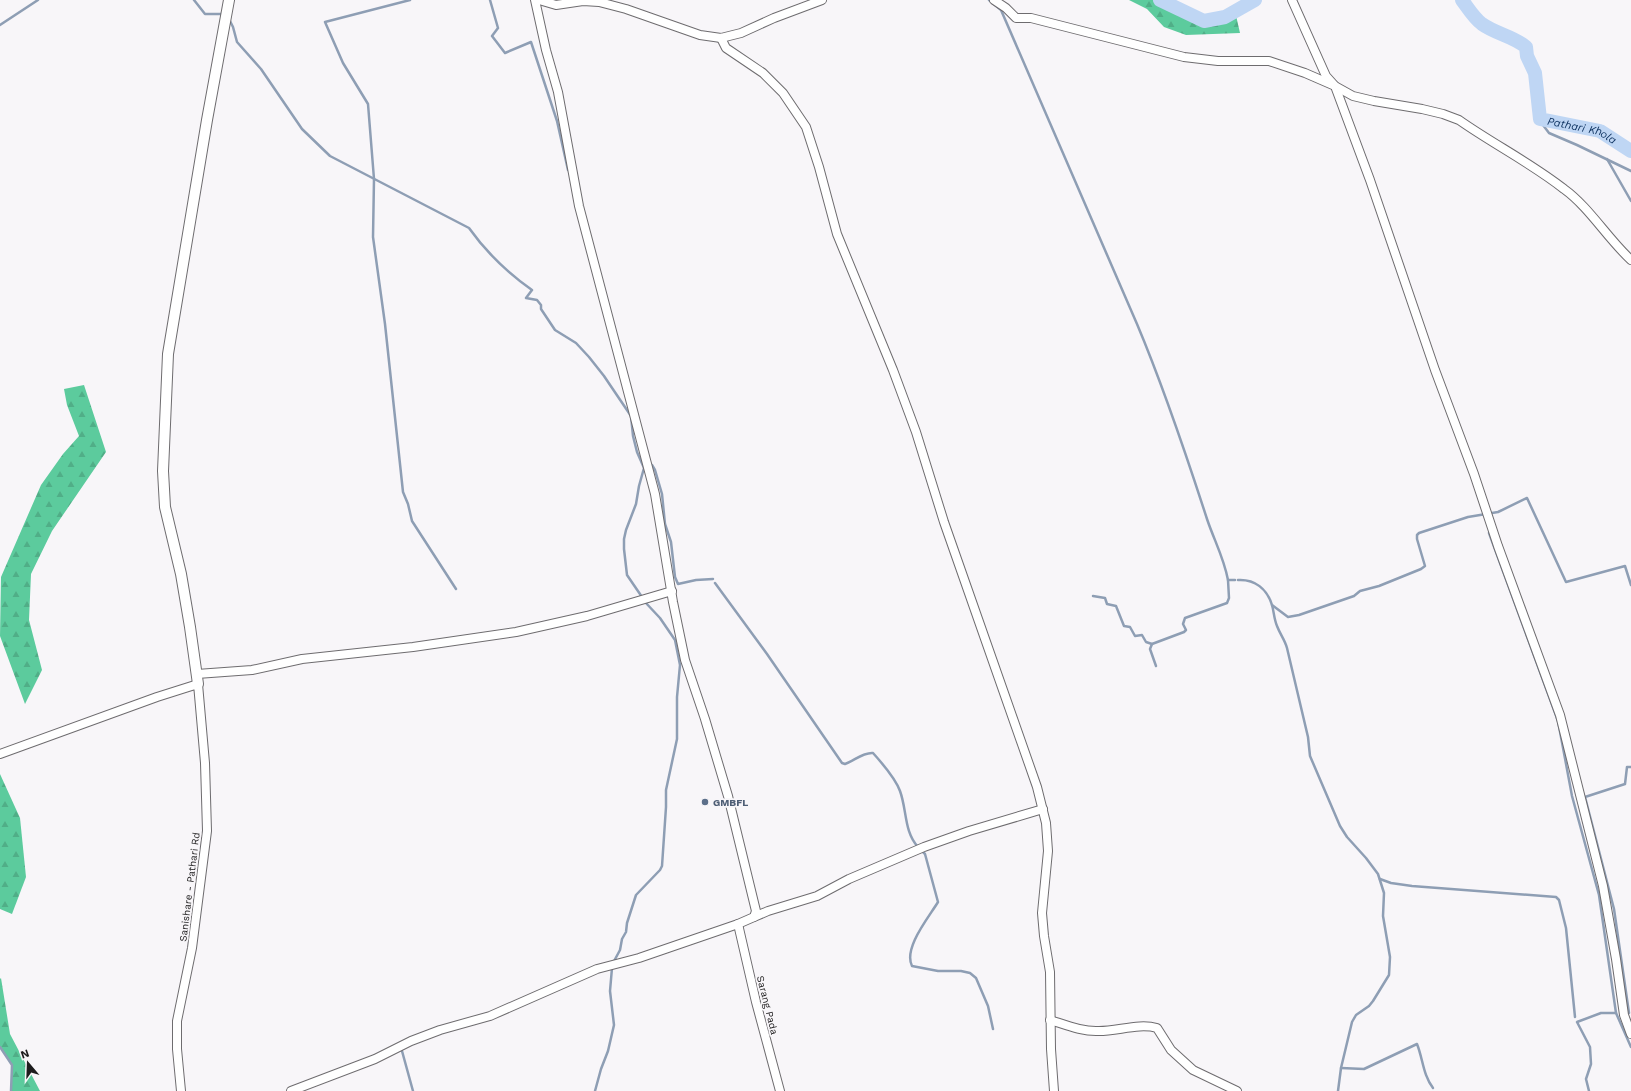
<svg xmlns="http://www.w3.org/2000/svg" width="1631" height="1091" viewBox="0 0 1631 1091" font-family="'Work Sans',sans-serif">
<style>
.forest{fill:url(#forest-firs)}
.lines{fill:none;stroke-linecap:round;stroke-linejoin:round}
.stream{stroke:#8e9eb4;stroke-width:2.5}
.river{stroke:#bfd6f4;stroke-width:14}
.minor-casing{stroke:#6e6c6f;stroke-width:10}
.tertiary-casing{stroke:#6e6c6f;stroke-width:12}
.minor{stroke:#fff;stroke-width:8}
.tertiary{stroke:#fff;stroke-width:10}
.service-dot{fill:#5c6f8a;stroke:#f8f6f9;stroke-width:1.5}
.labels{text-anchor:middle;stroke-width:3.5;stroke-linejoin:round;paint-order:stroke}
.service-label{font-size:10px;font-weight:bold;fill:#4e5e75;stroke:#f8f6f9;text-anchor:start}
.street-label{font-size:10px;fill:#1d1c1d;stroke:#f8f6f9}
.water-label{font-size:11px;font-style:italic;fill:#103462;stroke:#f8f6f9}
</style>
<defs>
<pattern id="forest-firs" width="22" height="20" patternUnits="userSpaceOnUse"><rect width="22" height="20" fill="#5ccb9d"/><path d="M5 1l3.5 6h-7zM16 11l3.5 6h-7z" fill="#50ae87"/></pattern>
</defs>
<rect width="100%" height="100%" fill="#f8f6f9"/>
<g class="forest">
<path d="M1129,0H1160L1204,21L1225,17L1235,11L1240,33L1186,35L1164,27L1147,9Z"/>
<path d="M84,385L106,452L52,531L31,574L29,620L42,670L25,704L0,636L1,577L41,485L63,454L79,436L67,405L64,389Z"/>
<path d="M0,774L20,818L26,877L12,914L0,909Z"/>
<path d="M1,978L10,1034L40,1091H11L12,1065L0,1047V979Z"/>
</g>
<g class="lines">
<g class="stream">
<path d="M194,0L205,14H224"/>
<path d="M410,0L325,22L343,63L368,104L374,179L373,237L385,324L403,492L408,504L412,521L456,589"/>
<path d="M490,0L498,28L492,36L505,53L531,42L557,121L568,170"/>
<path d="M989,0L1001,10L1137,324C1164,388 1186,454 1207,519C1214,540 1224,558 1228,580H1235"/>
<path d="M229,19L233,27L237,42L261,69L302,129L330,156L469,228C486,252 508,273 532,290L526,298L537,300L541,305V309L555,330L576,343L589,357L604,376L631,416L633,436L637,452L644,468L639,486L636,504L626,530L624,539V549L627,575L642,597"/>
<path d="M0,25L38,0"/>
<path d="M1540,121L1549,133L1577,145L1631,171"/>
<path d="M1607,159L1631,201"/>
<path d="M652,465L655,470L662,494L665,524L671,542L675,577L678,584L696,580L713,579"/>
<path d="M1489,533L1558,721L1572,796L1599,895L1616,1013L1631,1047"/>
<path d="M1238,580C1255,579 1267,589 1272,605C1274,612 1274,619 1277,626C1280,634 1285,640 1287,648L1308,737L1310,756L1340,826L1347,837L1366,858L1378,874L1384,893L1383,916L1390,957L1389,975L1373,1001L1369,1006L1356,1015L1352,1022L1341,1068L1338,1091"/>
<path d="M715,583L767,654L842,763L845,764C854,761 863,752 873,753C882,763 896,780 900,791C907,810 904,832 918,847"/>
<path d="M1093,596L1105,598L1107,604L1116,606L1124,626L1130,627L1135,636L1142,635L1146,642L1152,644L1184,632L1186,630L1183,624L1185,618L1227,603L1229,598L1228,580"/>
<path d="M1272,605L1288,617L1299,615L1354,596L1360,591L1379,586L1421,569L1425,566L1417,539V535L1419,533L1468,517L1498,512L1527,498L1566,582L1625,566L1631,585"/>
<path d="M1152,644L1150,649L1156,666"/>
<path d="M922,851L925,854L938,902C929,917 903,948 912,966L938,971H961L970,973L976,978L988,1006L993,1029"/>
<path d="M1380,879L1391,883L1412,886L1556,897L1559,900L1566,928L1575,1017"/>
<path d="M613,963L620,950L622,939L626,932L627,923L636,895L660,870L662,866L666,807V790L677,739V697L680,665L675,640L660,618L645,602"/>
<path d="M1629,1013L1614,909L1585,797L1625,784L1627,767H1631"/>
<path d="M0,1047L12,1065L11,1091"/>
<path d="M402,1051L413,1091"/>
<path d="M1341,1068L1364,1069L1417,1044C1423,1059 1423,1075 1433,1088"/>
<path d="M595,1091L601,1069L608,1051L614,1025L610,991L612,968"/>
<path d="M1589,1091L1586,1079L1591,1064L1590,1047L1577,1022L1601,1013H1616"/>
</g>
<g class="river">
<path d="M1160,0L1204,21L1225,17L1255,0"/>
<path id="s1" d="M1462,0C1468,8 1474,18 1482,24C1496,34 1513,36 1526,47L1527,56L1535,73L1540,119L1600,131L1631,151"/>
</g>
<defs>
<g id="minor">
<path d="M539,0L556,5L583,1L599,2L626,9L700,35L721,38L741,33L774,18L822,0"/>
<path d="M994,0L1006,8L1016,18H1031L1184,57L1218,61H1269L1305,73L1335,86L1370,180L1435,370L1474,474L1498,546L1560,715L1603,886L1616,959L1624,1015L1631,1034"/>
<path d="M1292,0L1326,76L1335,86L1353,96L1374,101L1422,109L1443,114L1459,120C1493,144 1531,163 1564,189C1589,207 1608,239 1631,260"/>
<path d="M721,38L726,48L763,73L783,93L806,127L819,167L837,234L893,370L916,432L944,522L1037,787L1046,823L1048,851L1042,913L1044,936L1050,972L1051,1049L1054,1091"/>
<path d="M197,674L252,670L302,659L413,647L516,632L587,616L672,591"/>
<path d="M0,754L157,697L198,684L205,763L207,831L192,948L177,1021V1049L181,1091"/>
<path d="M754,917L768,911L817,896L849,879L924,847L969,831L1043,809"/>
<path d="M738,924L756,1002L780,1091"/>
<path d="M1050,1020C1066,1025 1083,1032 1099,1031C1118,1031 1139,1023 1157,1028L1171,1050L1193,1070L1237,1091"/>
<path d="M291,1091L375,1059L411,1041L440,1030L490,1016L597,969L639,958L738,924L754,917L756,911L728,796L705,719L685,660L673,602L655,494L579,206L558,92L546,50L535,0"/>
</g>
<path id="tertiary" d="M198,684L190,627L181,574L165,507L163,471L168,354L207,120L229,0"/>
</defs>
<use href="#minor" class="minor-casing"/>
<use href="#tertiary" class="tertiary-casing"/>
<use href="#minor" class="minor"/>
<use href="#tertiary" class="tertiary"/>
</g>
<circle class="service-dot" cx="705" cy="802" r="4"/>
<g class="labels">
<g class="service-label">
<text x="713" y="806">GMBFL</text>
</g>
<g class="street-label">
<text transform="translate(189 887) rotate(-83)" y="4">Sanishare - Pathari Rd</text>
<text transform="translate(768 1005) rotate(76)" y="4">Sarang Pada</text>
</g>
<g class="water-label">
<text dy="4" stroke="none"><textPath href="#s1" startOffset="199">Pathari Khola</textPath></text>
</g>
</g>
<g transform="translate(28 1063) rotate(341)" stroke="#f8f6f9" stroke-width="3" paint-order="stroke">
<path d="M0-3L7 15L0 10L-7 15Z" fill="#1d1c1d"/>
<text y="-6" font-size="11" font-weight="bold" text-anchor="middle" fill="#1d1c1d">N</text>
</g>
</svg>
